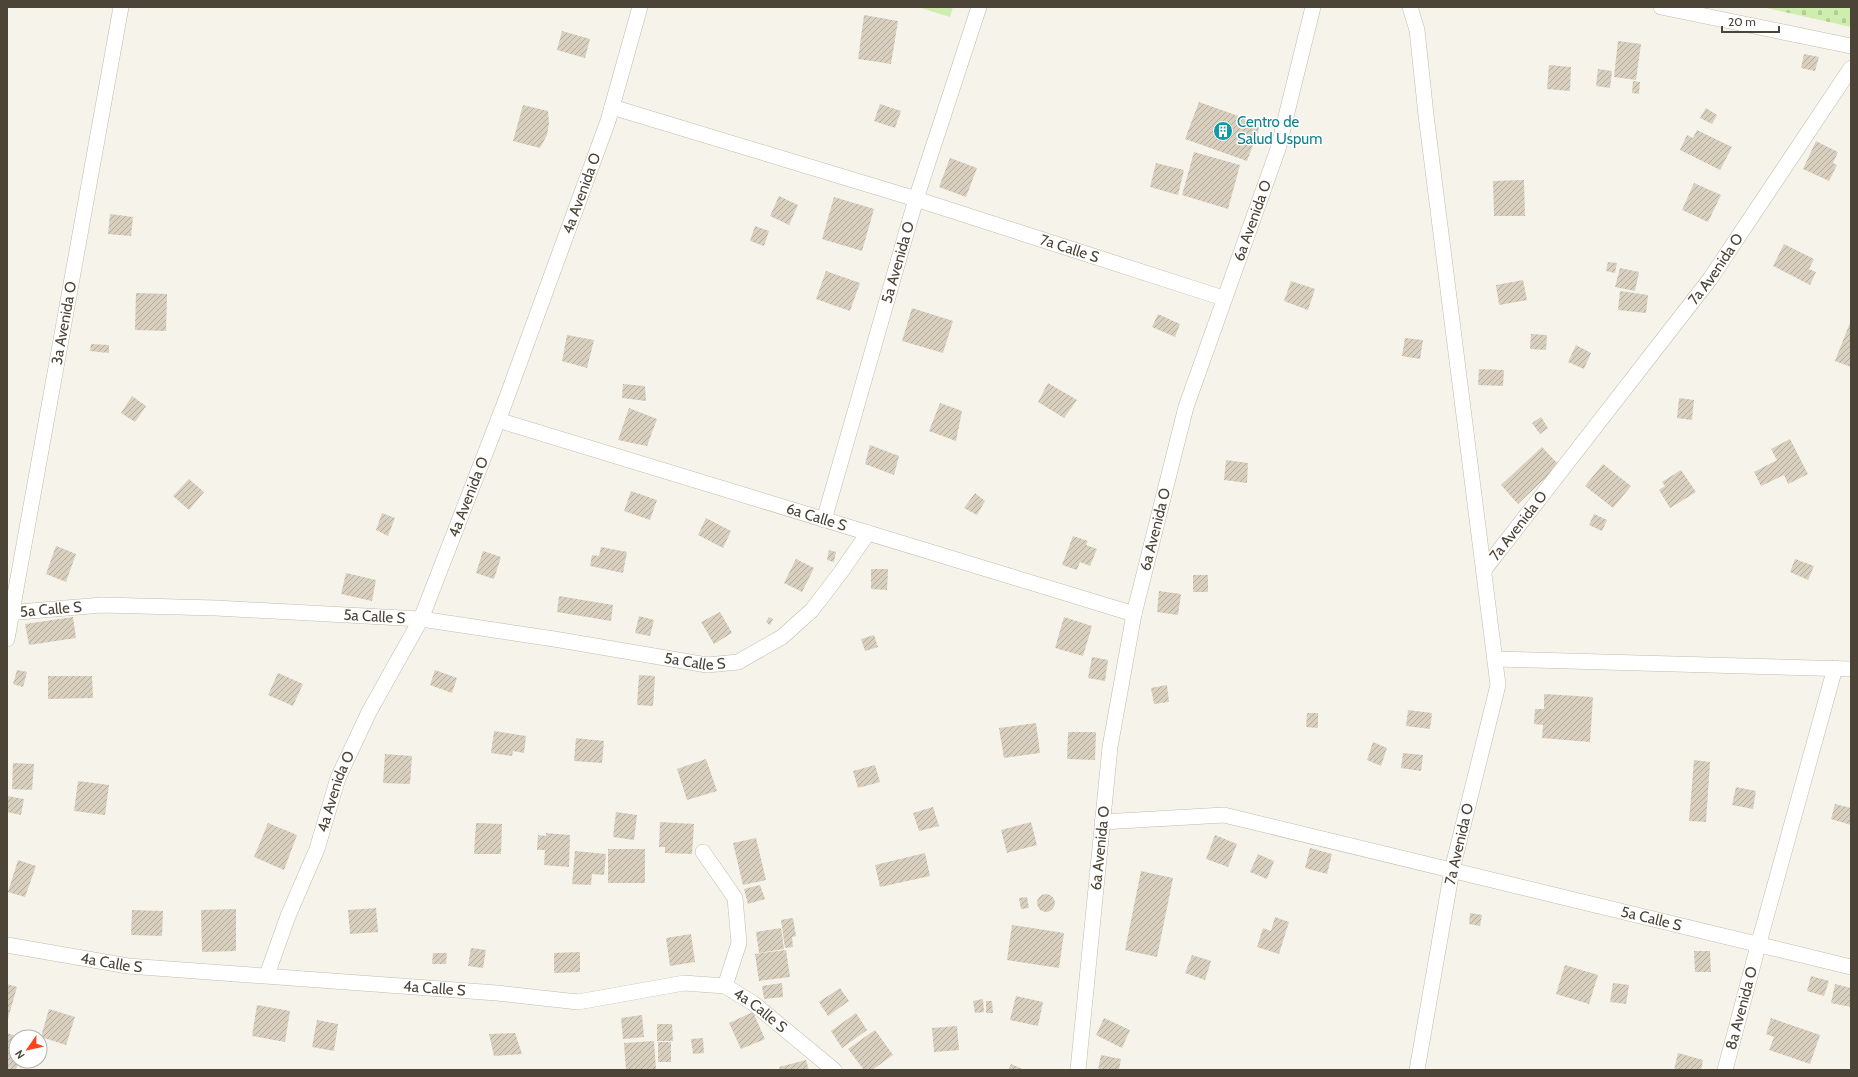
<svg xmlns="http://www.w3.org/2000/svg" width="1858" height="1077" viewBox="0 0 1858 1077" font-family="Cabin,sans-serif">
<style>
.cemetery{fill:url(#cemetery-stones)}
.pitch{fill:#d0edb0}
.building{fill:url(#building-hatch)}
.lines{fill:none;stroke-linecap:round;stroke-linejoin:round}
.minor-casing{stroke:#c3bbac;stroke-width:16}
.minor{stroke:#fff;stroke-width:15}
.labels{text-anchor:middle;stroke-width:3;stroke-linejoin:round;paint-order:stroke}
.culture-label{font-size:15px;fill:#0d838f;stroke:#fff;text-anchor:start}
.street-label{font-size:15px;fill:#4b4437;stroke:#fff}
</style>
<defs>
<pattern id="cemetery-stones" width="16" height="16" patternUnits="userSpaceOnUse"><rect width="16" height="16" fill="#d0edb0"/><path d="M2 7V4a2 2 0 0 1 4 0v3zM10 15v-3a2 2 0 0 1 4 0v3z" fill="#b4cc98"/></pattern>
<pattern id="building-hatch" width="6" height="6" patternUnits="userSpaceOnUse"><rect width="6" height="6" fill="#d9cfbf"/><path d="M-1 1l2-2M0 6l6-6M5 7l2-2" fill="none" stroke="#b2aa9c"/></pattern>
</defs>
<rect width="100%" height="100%" fill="#f6f3ea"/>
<path class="cemetery" d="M1762,7H1851V27Z"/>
<path class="pitch" d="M918,7H953L950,17Z"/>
<g class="building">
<path d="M864,15L898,21L891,64L858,59Z"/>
<path d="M562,31L590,39L585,58L557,50Z"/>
<path d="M1618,41L1641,44L1636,80L1614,77Z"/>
<path d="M1804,54L1819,57L1815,71L1801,68Z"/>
<path d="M1549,65L1571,67L1570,91L1547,89Z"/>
<path d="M1598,69L1612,71L1610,88L1596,86Z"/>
<path d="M1633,81L1640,82L1639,94L1632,93Z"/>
<path d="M1199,102L1261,124L1247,161L1185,139Z"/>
<path d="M880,104L901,111L895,128L874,121Z"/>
<path d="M523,105L548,111L549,124L547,135L540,148L513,141Z"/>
<path d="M1706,108L1717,115L1712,124L1700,118Z"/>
<path d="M1697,130L1732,147L1720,170L1680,150L1687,135L1693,138Z"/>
<path d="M1816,141L1838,152L1833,163L1837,165L1829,181L1803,169Z"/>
<path d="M1194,152L1240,165L1228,209L1182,195Z"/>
<path d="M950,158L977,168L966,197L939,187Z"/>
<path d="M1156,163L1184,170L1178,195L1150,187Z"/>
<path d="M1524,180L1525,216H1494L1493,181Z"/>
<path d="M1694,183L1721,195L1708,222L1682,210Z"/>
<path d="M779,196L798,205L789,225L770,216Z"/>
<path d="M834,197L874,209L862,251L822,239Z"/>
<path d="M110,214L133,217L131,236L108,234Z"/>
<path d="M755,226L769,231L764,246L750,241Z"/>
<path d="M1784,244L1814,259L1809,269L1816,272L1810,285L1773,266Z"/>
<path d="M1608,262L1617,263L1615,273L1606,271Z"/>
<path d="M1620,268L1639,272L1635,291L1615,287Z"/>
<path d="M826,271L860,283L850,311L816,299Z"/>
<path d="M1523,280L1527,300L1499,305L1496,285Z"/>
<path d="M1291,281L1315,289L1308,310L1284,301Z"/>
<path d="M1620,291L1648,295L1646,313L1618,310Z"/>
<path d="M136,293L167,294L166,331L135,330Z"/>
<path d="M912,308L953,321L943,353L902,341Z"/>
<path d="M1158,314L1180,324L1175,337L1152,327Z"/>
<path d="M1851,320V367L1835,361Z"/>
<path d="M1531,334L1547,335L1546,350L1530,349Z"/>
<path d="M567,335L594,340L587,368L562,361Z"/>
<path d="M1405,338L1423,340L1420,359L1402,356Z"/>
<path d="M91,344L109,345V353L90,351Z"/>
<path d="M1576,345L1591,353L1584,369L1568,362Z"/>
<path d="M1479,369L1504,370L1503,386L1478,385Z"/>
<path d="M1048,383L1077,400L1064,418L1038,402Z"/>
<path d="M623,384L645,386L646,401L622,398Z"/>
<path d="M132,396L146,406L135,422L121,413Z"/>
<path d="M1679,398L1694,400L1692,420L1677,418Z"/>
<path d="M940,403L962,411L956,441L929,431Z"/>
<path d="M629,408L657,419L647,446L618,440Z"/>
<path d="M1541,417L1548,428L1540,434L1532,423Z"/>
<path d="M1790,439L1808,474L1788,484L1784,475L1761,486L1754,472L1777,460L1771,449Z"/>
<path d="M870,445L899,456L894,475L865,464Z"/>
<path d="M1542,447L1559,465L1518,504L1501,485Z"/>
<path d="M1226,460L1248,463L1247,483L1224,480Z"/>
<path d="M1603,464L1631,486L1613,508L1585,486Z"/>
<path d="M1681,470L1696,492L1670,508L1659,490L1665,486L1662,482Z"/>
<path d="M189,479L204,492L189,510L173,496Z"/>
<path d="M631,491L657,500L650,520L624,511Z"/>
<path d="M975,493L985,501L977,515L964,508Z"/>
<path d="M382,513L395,518L388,536L376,530Z"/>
<path d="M1594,514L1607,520L1602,531L1589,525Z"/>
<path d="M706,518L731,531L723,548L698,535Z"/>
<path d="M1073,536L1088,541L1086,545L1097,549L1090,566L1080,562L1077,570L1062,565Z"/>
<path d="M56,546L76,554L66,582L46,574Z"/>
<path d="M601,547L627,552L623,573L590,566L592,555L599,556Z"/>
<path d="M829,550L836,552L834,562L827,560Z"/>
<path d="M483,551L501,557L494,579L476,573Z"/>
<path d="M796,559L814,568L802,592L784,583Z"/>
<path d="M1795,559L1814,566L1808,580L1790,572Z"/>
<path d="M871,569H888L887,590L871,589Z"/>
<path d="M346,573L376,580L372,601L341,594Z"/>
<rect x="1193" y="575" width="15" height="17"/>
<path d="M1159,591L1181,594L1178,615L1157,612Z"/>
<path d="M559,596L613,605L611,621L557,612Z"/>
<path d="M720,612L732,633L714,644L701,622Z"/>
<path d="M639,616L654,620L650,636L635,633Z"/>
<path d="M73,617L76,638L29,645L25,624Z"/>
<path d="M769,617L773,619L770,625L766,622Z"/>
<path d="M1064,617L1092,626L1083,656L1055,648Z"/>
<path d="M874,635L878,647L865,651L861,639Z"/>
<path d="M1092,657L1108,660L1105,681L1088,678Z"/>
<path d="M17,670L27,672L23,687L13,684Z"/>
<path d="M435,670L457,678L452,693L430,685Z"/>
<path d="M278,673L303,684L293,706L268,695Z"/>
<path d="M639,675L655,676L653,706L637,705Z"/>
<path d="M48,676H92L93,698L48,699Z"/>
<path d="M1167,685L1169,702L1154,704L1151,688Z"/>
<path d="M1544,694L1593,697L1590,742L1542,738L1543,725L1534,724L1535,709H1544Z"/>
<path d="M1408,710L1432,713L1430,729L1406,726Z"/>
<path d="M1307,713H1318V728L1306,727Z"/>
<path d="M1036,723L1040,753L1004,758L999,728Z"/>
<path d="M494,731L526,736L524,753L513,751L512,756L491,753Z"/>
<path d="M1068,732H1096L1095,760L1067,759Z"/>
<path d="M576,738L604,741L602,763L574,761Z"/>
<path d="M1373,742L1387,748L1381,766L1367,760Z"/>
<path d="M1403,753L1423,755L1421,771L1401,768Z"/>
<path d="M385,754L412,756L410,784L383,783Z"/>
<path d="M706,759L717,791L687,800L677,769Z"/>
<path d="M1694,760L1710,762L1706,822L1689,821Z"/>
<path d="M13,763L34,764L32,790L12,789Z"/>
<path d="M875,765L880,782L858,788L853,771Z"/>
<path d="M78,781L109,785L105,815L74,811Z"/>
<path d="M1736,787L1756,791L1753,809L1732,805Z"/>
<path d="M7,796L24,799L21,815L7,812Z"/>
<path d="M1835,804L1851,808V825L1831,819Z"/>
<path d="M933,807L939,826L919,831L913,813Z"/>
<path d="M616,812L637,815L634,840L613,837Z"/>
<path d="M660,822L694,824L692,854L665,853V847H659Z"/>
<path d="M1031,822L1037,845L1007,853L1001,830Z"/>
<path d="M268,823L297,835L284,870L254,857Z"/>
<path d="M476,823L502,824L501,854H474Z"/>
<path d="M546,833L570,835L569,867L544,865L545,850H537L538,835L546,836Z"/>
<path d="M1215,835L1237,844L1228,867L1206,859Z"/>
<path d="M756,838L766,880L743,885L733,843Z"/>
<path d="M1310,848L1332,854L1327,874L1305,868Z"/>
<rect x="608" y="849" width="37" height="34"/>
<path d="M575,851L606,854L604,875L592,874L591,885L572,884Z"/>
<path d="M925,853L930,876L880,887L875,865Z"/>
<path d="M1258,854L1274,861L1267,879L1250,872Z"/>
<path d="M18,860L36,866L25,897L8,892Z"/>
<path d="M1141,871L1173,878L1157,957L1125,950Z"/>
<path d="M760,885L765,899L748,904L744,889Z"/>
<circle cx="1046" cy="903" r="9"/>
<path d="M1027,897L1029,908L1021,909L1019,898Z"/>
<path d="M376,908L378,932L350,934L348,910Z"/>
<path d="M236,909V951L202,952L201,910Z"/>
<path d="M132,910L163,911L162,936L131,935Z"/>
<path d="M1470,913L1482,915L1480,926L1469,924Z"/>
<path d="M1275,917L1289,922L1279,954L1257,947L1263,928L1271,931Z"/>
<path d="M793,918L796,936L792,937L793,947L785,948L781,920Z"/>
<path d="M1012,925L1064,933L1059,968L1007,960Z"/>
<path d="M781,928L784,949L759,953L756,932Z"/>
<path d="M691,934L695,962L670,966L666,938Z"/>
<path d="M471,948L486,950L483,968L468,966Z"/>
<path d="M786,950L790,977L759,981L755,954Z"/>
<path d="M1694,951H1710L1711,972H1695Z"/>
<path d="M580,952V972L554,973V953Z"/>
<path d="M433,953H447L446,964H432Z"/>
<path d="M1192,955L1211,961L1205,980L1185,973Z"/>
<path d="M1565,965L1598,975L1589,1004L1556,994Z"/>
<path d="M1811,976L1829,981L1824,996L1807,991Z"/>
<path d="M782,983L783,997L764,999L762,986Z"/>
<path d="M1613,983L1629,985L1626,1004L1610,1002Z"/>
<path d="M7,984L17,987L7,1022Z"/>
<path d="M1835,984L1851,988V1007L1831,1003Z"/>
<path d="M840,988L849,1001L828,1016L819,1002Z"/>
<path d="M1016,996L1043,1002L1038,1026L1010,1020Z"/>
<path d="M983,999L984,1012L975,1013L973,1001Z"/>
<path d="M986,1001H992L993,1013H986Z"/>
<path d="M257,1005L290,1011L285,1042L252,1036Z"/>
<path d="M49,1009L75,1017L66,1045L41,1037Z"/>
<path d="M753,1012L765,1039L741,1049L729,1023Z"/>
<path d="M856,1013L867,1030L842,1048L831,1031Z"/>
<path d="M642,1015L644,1037L623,1039L621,1018Z"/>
<path d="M1104,1018L1130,1030L1122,1048L1096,1035Z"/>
<path d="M1771,1018L1820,1035L1810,1064L1769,1050L1774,1037L1766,1034Z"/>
<path d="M317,1020L338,1024L334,1051L312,1047Z"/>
<path d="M657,1024H672L673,1041H657Z"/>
<path d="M957,1026L959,1050L934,1052L932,1028Z"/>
<path d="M875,1030L893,1055L872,1070H864L848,1049Z"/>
<path d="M7,1033L16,1036V1061H19L16,1070H7Z"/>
<path d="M515,1033L522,1054L494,1056L489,1034Z"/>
<path d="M703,1038L704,1053L693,1054L691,1039Z"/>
<path d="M654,1041L656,1069L626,1070L624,1043Z"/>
<rect x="658" y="1042" width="13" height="20"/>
<path d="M1678,1053L1703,1060L1701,1070H1674Z"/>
<path d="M1101,1055L1121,1059L1119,1070H1098Z"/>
<path d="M806,1060L809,1070H780L779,1067Z"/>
<path d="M1011,1064L1025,1070H1008Z"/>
</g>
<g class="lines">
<defs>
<g id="minor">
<path d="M1410,7L1417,30L1426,115L1498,685L1452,870L1417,1070"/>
<path d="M1661,7L1851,46"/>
<path id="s1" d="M612,107L916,199L1223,298"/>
<path id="s2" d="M498,420L1134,614"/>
<path id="s3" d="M824,520L916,199L979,7"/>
<path id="s4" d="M1484,570L1710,279L1851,68"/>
<path id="s5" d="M7,613L102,605L216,608L421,619L554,639L707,665L738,662L782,637L812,610L841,572L868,533"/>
<path id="s6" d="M7,639L121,7"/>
<path d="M1495,659L1851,669"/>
<path id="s7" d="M1102,822L1224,815L1851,967"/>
<path d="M703,852L735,898L739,943L725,986"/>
<path id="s8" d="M7,945L128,966L497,993L578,1002L684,983L725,986L753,1003L834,1070"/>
<path id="s9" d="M267,975L288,916L317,849L338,778L369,712L421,619L504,405L608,121L640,7"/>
<path id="s10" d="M1078,1070L1110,747L1134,614L1186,407L1278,149L1313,7"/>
<path id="s11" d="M1725,1070L1758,946L1835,668"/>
</g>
</defs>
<use href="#minor" class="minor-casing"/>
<use href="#minor" class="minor"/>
</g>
<defs>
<symbol id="building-disc" viewBox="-11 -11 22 22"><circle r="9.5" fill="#0f9aa8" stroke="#fff"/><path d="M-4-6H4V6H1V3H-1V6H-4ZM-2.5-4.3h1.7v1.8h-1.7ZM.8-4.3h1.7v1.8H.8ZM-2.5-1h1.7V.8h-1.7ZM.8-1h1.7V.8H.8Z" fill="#fff"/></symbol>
</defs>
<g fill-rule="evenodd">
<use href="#building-disc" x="1212" y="120" width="22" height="22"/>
</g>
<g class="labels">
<g class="culture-label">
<text x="1237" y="127">Centro de<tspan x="1237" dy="17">Salud Uspum</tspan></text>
</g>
<g class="street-label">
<text dy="5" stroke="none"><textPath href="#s9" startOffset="844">4a Avenida O</textPath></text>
<text dy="5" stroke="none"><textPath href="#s10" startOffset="871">6a Avenida O</textPath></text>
<text dy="5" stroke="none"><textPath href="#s1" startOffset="479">7a Calle S</textPath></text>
<text dy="5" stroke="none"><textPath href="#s3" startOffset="268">5a Avenida O</textPath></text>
<text dy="5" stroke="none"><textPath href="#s4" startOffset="380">7a Avenida O</textPath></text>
<text dy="5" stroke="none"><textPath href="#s6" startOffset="321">3a Avenida O</textPath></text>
<text dy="5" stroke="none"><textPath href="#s9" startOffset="520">4a Avenida O</textPath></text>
<text dy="5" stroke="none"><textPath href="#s2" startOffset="333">6a Calle S</textPath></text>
<text dy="5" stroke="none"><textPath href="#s4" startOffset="56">7a Avenida O</textPath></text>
<text dy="5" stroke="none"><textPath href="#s10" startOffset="547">6a Avenida O</textPath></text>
<text dy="5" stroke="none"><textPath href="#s5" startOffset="44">5a Calle S</textPath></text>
<text dy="5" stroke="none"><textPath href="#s5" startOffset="368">5a Calle S</textPath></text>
<text dy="5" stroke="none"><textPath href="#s5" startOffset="692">5a Calle S</textPath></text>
<text dy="5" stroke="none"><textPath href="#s9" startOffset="196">4a Avenida O</textPath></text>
<text transform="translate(1459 844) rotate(-77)" y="5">7a Avenida O</text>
<text dy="5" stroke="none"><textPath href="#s10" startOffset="223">6a Avenida O</textPath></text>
<text dy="5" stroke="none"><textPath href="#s7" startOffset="562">5a Calle S</textPath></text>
<text dy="5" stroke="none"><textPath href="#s8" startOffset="106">4a Calle S</textPath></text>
<text dy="5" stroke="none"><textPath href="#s8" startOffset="430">4a Calle S</textPath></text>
<text dy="5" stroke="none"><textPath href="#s11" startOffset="64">8a Avenida O</textPath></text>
<text dy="5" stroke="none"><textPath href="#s8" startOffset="766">4a Calle S</textPath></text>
</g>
</g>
<rect width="1858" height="1077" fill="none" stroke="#4b4437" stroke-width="16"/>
<g transform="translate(28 1049) rotate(236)"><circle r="19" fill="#ffffff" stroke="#b7b4af"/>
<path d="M0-3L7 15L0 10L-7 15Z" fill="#ff4219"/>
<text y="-6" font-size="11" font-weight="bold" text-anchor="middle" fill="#4b4437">N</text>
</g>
<path d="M1722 26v6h57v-6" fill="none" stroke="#4b4437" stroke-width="2"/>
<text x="1728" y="26" font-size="12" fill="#4b4437" stroke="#ffffff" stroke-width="3" paint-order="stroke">20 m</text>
</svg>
